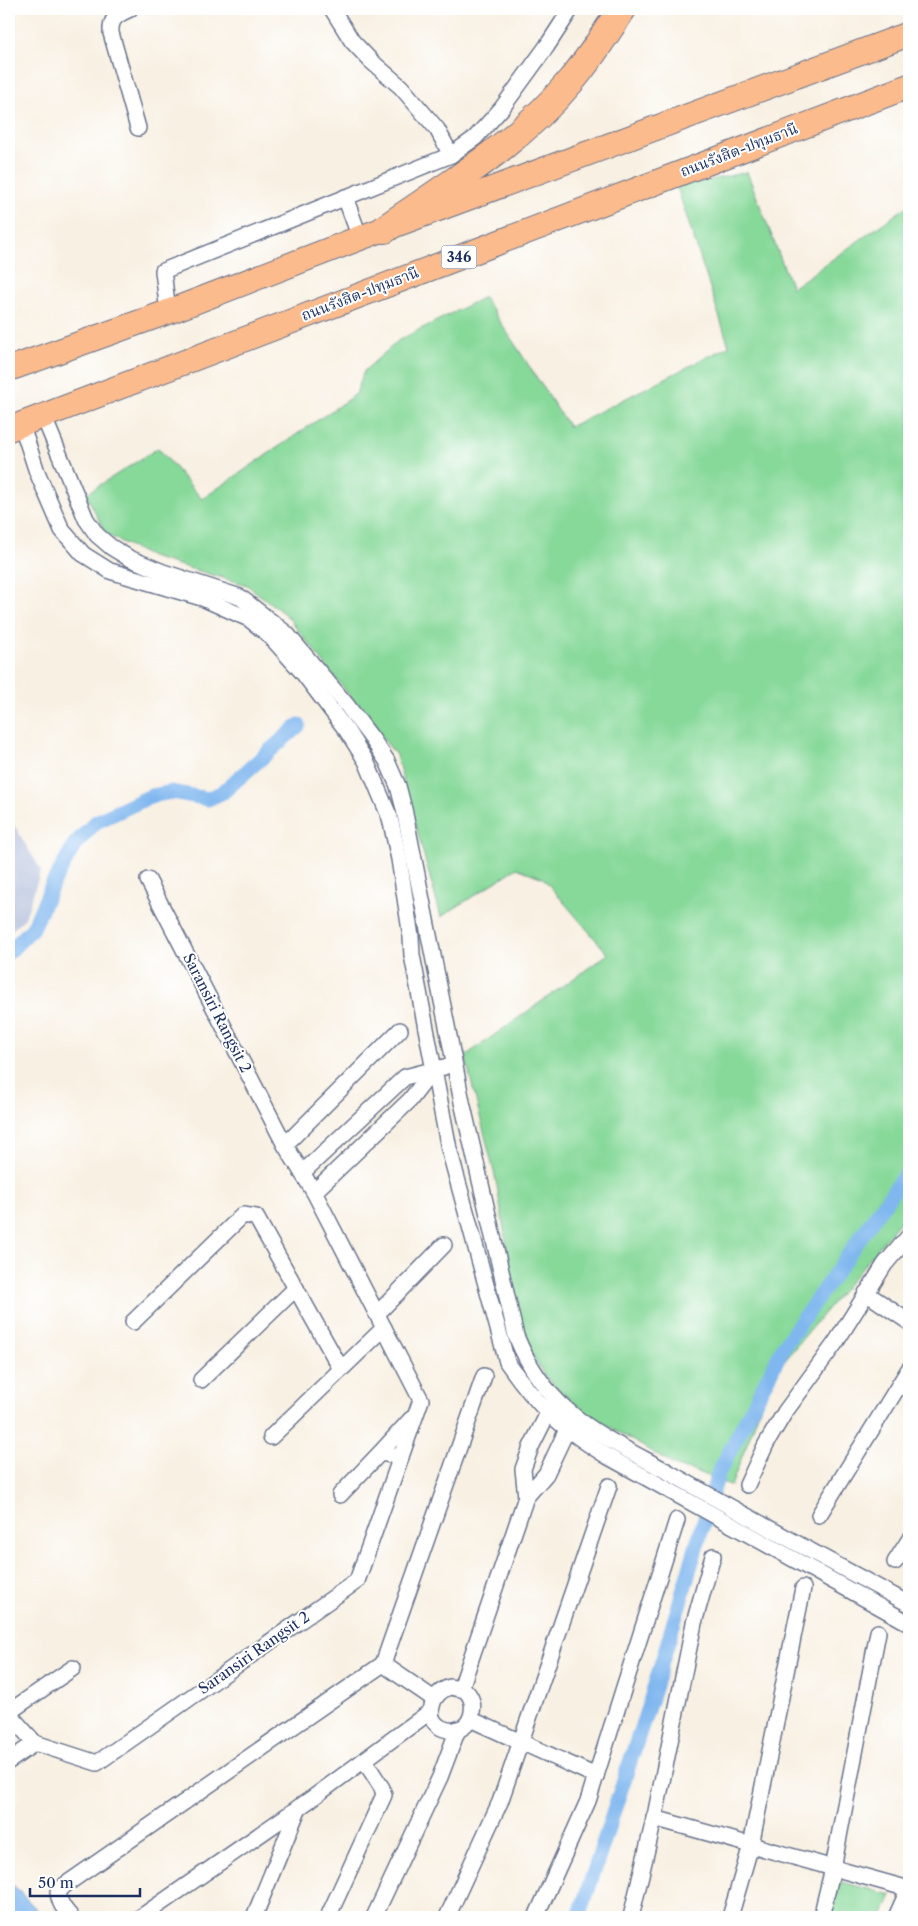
<svg xmlns="http://www.w3.org/2000/svg" width="918" height="1926" viewBox="0 0 918 1926" font-family="'Libre Caslon Text','Noto Serif Thai',serif">
<style>
.industrial{fill:#b9c4de}
.green{fill:#87d99a;stroke:#51847c}
.water{fill:#80b7ef;stroke:#4e73a6}
.lines{fill:none;stroke-linecap:round;stroke-linejoin:round}
.canal{stroke:#80b7ef;stroke-width:15}
.minor-casing{stroke:#68738c;stroke-width:18}
.primary-casing{stroke:#68738c;stroke-width:26}
.motorway-casing{stroke:#68738c;stroke-width:30}
.minor{stroke:#fff;stroke-width:15}
.primary{stroke:#fbbb8d;stroke-width:24}
.motorway{stroke:#fbbb8d;stroke-width:28}
.labels{text-anchor:middle;stroke-width:4;stroke-linejoin:round;paint-order:stroke}
.shield{fill:#fff;stroke:#5f6d8e;stroke-width:1}
.shield-label{font-size:14px;font-weight:bold;fill:#1b2f5e}
.street-label{font-size:15px;fill:#1b2f5e;stroke:#fff}
</style>
<rect width="100%" height="100%" fill="#fff"/>
<filter id="ink" filterUnits="userSpaceOnUse"><feTurbulence type="fractalNoise" baseFrequency=".02" numOctaves="2"/><feDisplacementMap in="SourceGraphic" scale="10" xChannelSelector="R" yChannelSelector="G"/><feConvolveMatrix kernelMatrix="1 2 1 2 8 2 1 2 1" color-interpolation-filters="sRGB"/></filter>
<filter id="wash" filterUnits="userSpaceOnUse"><feTurbulence type="fractalNoise" baseFrequency=".0096" numOctaves="4" result="noise"/><feDisplacementMap in="SourceGraphic" scale="20" xChannelSelector="R" yChannelSelector="G"/><feGaussianBlur stdDeviation="1.12" result="paint"/><feColorMatrix in="noise" values="0 0 0 0 0 0 0 0 0 0 0 0 0 0 0 0 0 1.4 0 .05"/><feComposite in="paint" operator="in"/></filter>
<g filter="url(#wash)">
<rect width="100%" height="100%" fill="#f8f0e2"/>
<path class="industrial" d="M9,817L41,870L25,918L9,933Z"/>
<g class="green">
<path d="M747,172L792,288L909,205V1211L773,1374L731,1486L707,1475L676,1466L586,1413L545,1377L521,1334L496,1180L465,1056L608,954L543,878L517,868L441,917L396,755L287,616L247,585L151,557L106,534L86,494L158,448L202,499L356,394L364,371L399,340L484,297L569,427L729,346L677,187Z"/>
<path d="M837,1881L892,1895L883,1917H829Z"/>
</g>
<path class="water" d="M9,1881L44,1917H9Z"/>
<g class="lines">
<g class="canal">
<path d="M9,952L33,928L52,885L75,844L96,822L151,796L172,792L208,799L223,792L299,725"/>
<path d="M579,1917L653,1692L718,1474L784,1346L903,1177"/>
</g>
</g>
</g>
<g filter="url(#ink)">
<g class="lines">
<defs>
<g id="minor">
<path d="M130,9C117,15 110,18 111,33L138,128"/>
<path d="M332,9L352,41L371,61L401,87L437,129L451,155"/>
<path d="M345,197L360,238"/>
<path d="M168,312L163,271L451,155L475,138L502,108L547,46L571,9"/>
<path d="M43,415L86,519L97,535L111,547L129,558L163,572L240,597L287,634L346,704L373,740L387,761L398,786L404,809L462,1102L516,1336C528,1365 543,1389 567,1410C596,1436 636,1454 670,1473C749,1518 829,1561 909,1604"/>
<path d="M21,423L37,472L62,530L83,554L110,571L202,598L249,619L269,635L303,673L347,731L366,761L390,818L399,859L411,937L412,955L449,1149L507,1362C538,1407 560,1427 607,1456L909,1623"/>
<path d="M285,1145L400,1030"/>
<path d="M302,1173L405,1077L444,1067"/>
<path d="M314,1192L410,1100L434,1069"/>
<path d="M866,1293L909,1322"/>
<path d="M377,1314L444,1245"/>
<path d="M133,1322L243,1215L256,1217L341,1369"/>
<path d="M201,1380L296,1288"/>
<path d="M552,1405L531,1447L523,1469L526,1497L546,1474L571,1421"/>
<path d="M271,1437L384,1328"/>
<path d="M380,1453L411,1419"/>
<path d="M747,1485L766,1444L785,1412L836,1342L885,1264L909,1236"/>
<path d="M340,1495L380,1453L401,1457"/>
<path d="M819,1515L909,1369"/>
<path d="M895,1562L909,1540"/>
<path d="M383,1664L434,1699"/>
<path d="M450,1687L465,1690C471,1696 474,1703 472,1712C468,1741 425,1733 432,1706C434,1696 441,1690 450,1687Z"/>
<path d="M461,1688L526,1497"/>
<path d="M9,1712L73,1668"/>
<path d="M9,1714L35,1743L97,1763L357,1581L421,1400L314,1192L285,1145L148,880"/>
<path d="M470,1719L596,1776"/>
<path d="M9,1761L35,1743"/>
<path d="M654,1818L909,1889"/>
<path d="M71,1917C64,1909 59,1903 58,1892L65,1885L383,1664L484,1376"/>
<path d="M141,1917L311,1799L431,1711"/>
<path d="M254,1917L299,1807"/>
<path d="M328,1917L384,1795L382,1788L364,1760"/>
<path d="M374,1917L440,1777L458,1729"/>
<path d="M447,1917L500,1802L609,1486"/>
<path d="M536,1917L588,1801L677,1520"/>
<path d="M631,1917L656,1811L694,1623L713,1556"/>
<path d="M730,1917L751,1845L803,1588"/>
<path d="M821,1917L833,1868L878,1632"/>
<path d="M896,1917L909,1888"/>
</g>
<g id="primary">
<path d="M9,369L168,312L360,238L909,34"/>
<path d="M9,429L909,86"/>
</g>
<path id="motorway" d="M385,229C448,185 519,143 569,83C589,61 605,34 622,9"/>
</defs>
<use href="#minor" class="minor-casing"/>
<use href="#primary" class="primary-casing"/>
<use href="#motorway" class="motorway-casing"/>
<use href="#minor" class="minor"/>
<use href="#primary" class="primary"/>
<use href="#motorway" class="motorway"/>
</g>
</g>
<g class="labels">
<rect class="shield" x="441.5" y="245.5" width="35" height="23" rx="4"/>
<g class="shield-label">
<text x="459" y="262">346</text>
</g>
<g class="street-label">
<text transform="translate(739 150) rotate(-21)" y="5">ถนนรังสิต-ปทุมธานี</text>
<text transform="translate(360 294) rotate(-21)" y="5">ถนนรังสิต-ปทุมธานี</text>
<text transform="translate(217 1013) rotate(63)" y="5">Saransiri Rangsit 2</text>
<text transform="translate(254 1653) rotate(-35)" y="5">Saransiri Rangsit 2</text>
</g>
</g>
<rect width="918" height="1926" fill="none" stroke="#fff" stroke-width="30"/>
<path d="M30 1888v8h110v-8" fill="none" stroke="#1b2f5e" stroke-width="2.5"/>
<text x="38" y="1888" font-size="15" fill="#1b2f5e" stroke="#ffffff" stroke-width="4" paint-order="stroke">50 m</text>
</svg>
